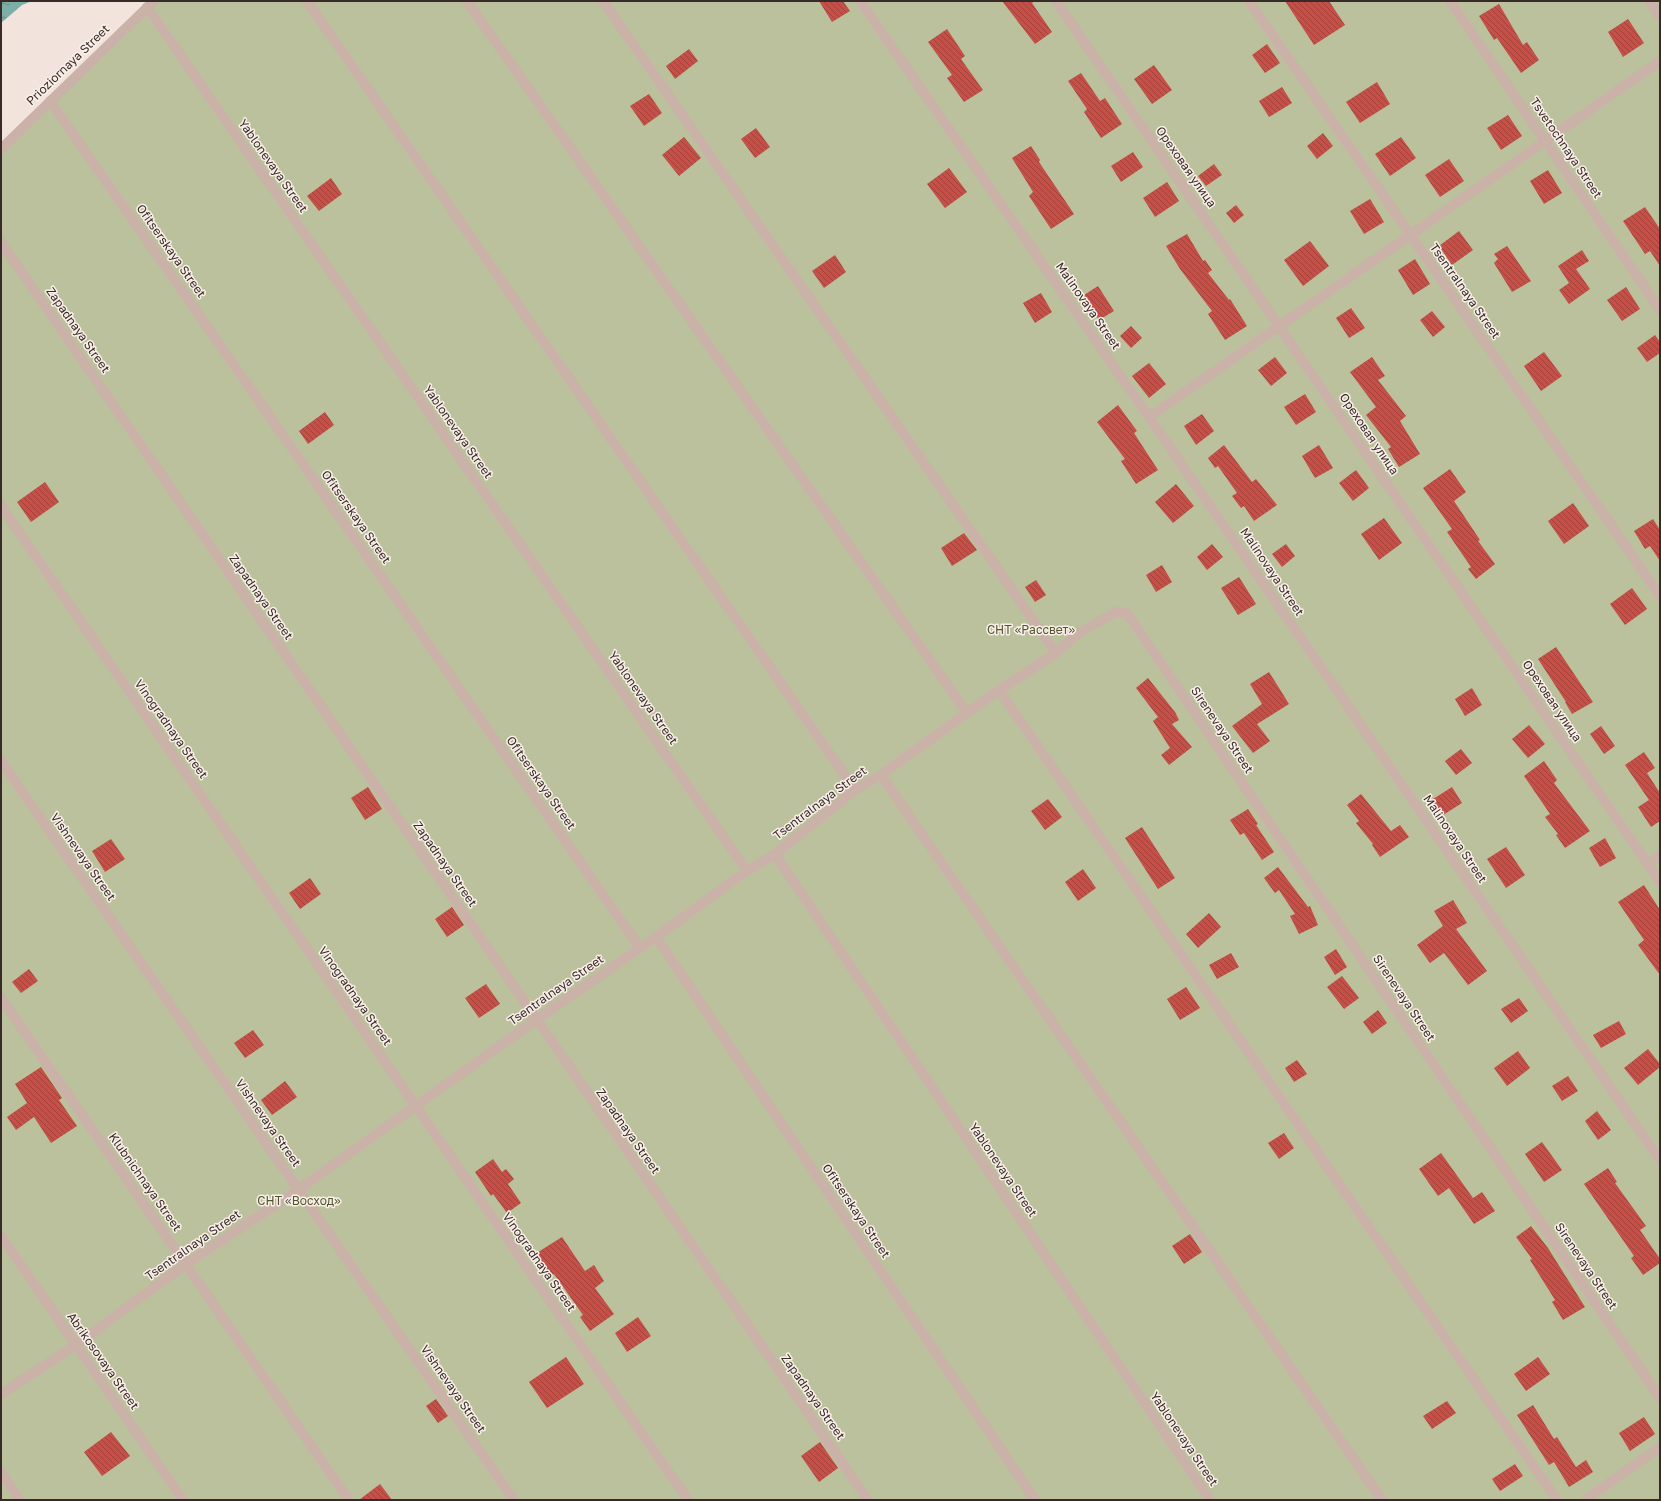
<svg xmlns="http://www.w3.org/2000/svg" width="1661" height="1501" viewBox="0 0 1661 1501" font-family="'Golos Text',sans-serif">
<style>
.garden{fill:#bbc19c}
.water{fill:url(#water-ripples)}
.building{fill:url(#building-back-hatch)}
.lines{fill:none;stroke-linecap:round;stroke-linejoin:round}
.street{stroke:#cab2a8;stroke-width:10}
.labels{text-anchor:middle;stroke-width:3;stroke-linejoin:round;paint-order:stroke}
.street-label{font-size:12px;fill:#372a28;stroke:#faefe9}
.park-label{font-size:12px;fill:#4e552c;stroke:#faefe9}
</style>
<defs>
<pattern id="water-ripples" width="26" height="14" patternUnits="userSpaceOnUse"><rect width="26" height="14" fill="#7bafa8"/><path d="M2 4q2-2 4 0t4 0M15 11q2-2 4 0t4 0" fill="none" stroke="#668f89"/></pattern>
<pattern id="building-back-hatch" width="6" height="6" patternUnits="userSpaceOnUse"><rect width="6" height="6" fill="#c64f47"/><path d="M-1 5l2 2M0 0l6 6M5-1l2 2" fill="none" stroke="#a2423b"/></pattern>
</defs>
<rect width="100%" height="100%" fill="#f2e4dc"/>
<path class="garden" d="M154,1H1660V1500H1V149Z"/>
<path class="water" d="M1,1H32L22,5L1,23Z"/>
<g class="building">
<path d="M819,1H843L850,11L832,22Z"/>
<path d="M1002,1H1035L1032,3L1052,32L1035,44Z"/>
<path d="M1285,1H1329L1345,25L1314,45Z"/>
<path d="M1499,4L1523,45L1527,42L1539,60L1521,73L1497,38L1494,40L1479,16Z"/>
<path d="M1628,19L1644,43L1623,57L1608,32Z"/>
<path d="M947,29L965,56L961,59L983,90L964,102L947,78L952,75L928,42Z"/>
<path d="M1267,44L1280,63L1265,73L1252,55Z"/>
<path d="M689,49L698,61L675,79L666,66Z"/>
<path d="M1154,65L1172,90L1152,104L1134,79Z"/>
<path d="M1081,73L1100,101L1105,98L1122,124L1101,138L1084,112L1087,109L1068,81Z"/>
<path d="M1377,82L1390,104L1360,123L1346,102Z"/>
<path d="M1282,87L1292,103L1269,117L1259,101Z"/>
<path d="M649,94L662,113L644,126L630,106Z"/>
<path d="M1508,115L1522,136L1501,150L1487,128Z"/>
<path d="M756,128L770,147L755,158L741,139Z"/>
<path d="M1323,133L1333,146L1317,159L1307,146Z"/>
<path d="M684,137L701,158L679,176L662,155Z"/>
<path d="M1401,137L1416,158L1390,176L1375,154Z"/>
<path d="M1031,146L1040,160L1039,162L1074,214L1051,229L1029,196L1033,192L1012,158Z"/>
<path d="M1133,152L1143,167L1121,182L1111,166Z"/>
<path d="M1449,159L1464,181L1440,197L1425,175Z"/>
<path d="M1214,164L1222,175L1206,186L1198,176Z"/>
<path d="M949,168L967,192L945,208L927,184Z"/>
<path d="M1548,170L1562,193L1544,204L1530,181Z"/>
<path d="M331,178L342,194L319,211L307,196Z"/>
<path d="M1167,182L1179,201L1155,217L1143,198Z"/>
<path d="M1370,199L1384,222L1364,234L1350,211Z"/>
<path d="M1236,205L1244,215L1234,223L1226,213Z"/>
<path d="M1645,207L1660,229V266L1650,251L1645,254L1623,221Z"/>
<path d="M1459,231L1473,250L1452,265L1439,246Z"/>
<path d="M1187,234L1203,261L1205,260L1212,270L1208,273L1229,300L1230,299L1247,326L1225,340L1208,314L1212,311L1180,269L1166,246Z"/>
<path d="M1310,241L1329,266L1303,286L1284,260Z"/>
<path d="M1507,246L1531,281L1512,292L1494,263L1498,259L1494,254Z"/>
<path d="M1582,250L1589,261L1576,269L1590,289L1569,304L1559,290L1569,283L1558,266Z"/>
<path d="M835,255L846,272L824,288L812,271Z"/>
<path d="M1415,259L1430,284L1413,295L1398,270Z"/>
<path d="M1098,286L1114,311L1099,320L1084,295Z"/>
<path d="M1626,287L1640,309L1622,321L1607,300Z"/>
<path d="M1041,293L1052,312L1035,323L1023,303Z"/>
<path d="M1351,308L1365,328L1349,338L1336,318Z"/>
<path d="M1432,311L1445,327L1433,337L1420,320Z"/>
<path d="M1131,326L1142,338L1131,348L1120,336Z"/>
<path d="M1655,335L1660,342V353L1647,362L1637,348Z"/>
<path d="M1544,352L1562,376L1541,391L1524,366Z"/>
<path d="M1275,357L1287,373L1271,386L1258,370Z"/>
<path d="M1372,357L1385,376L1378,380L1406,416L1400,421L1420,454L1399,467L1388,449L1391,447L1366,415L1376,407L1350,372Z"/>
<path d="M1149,363L1166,384L1149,398L1132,376Z"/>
<path d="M1305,394L1316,412L1296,425L1284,407Z"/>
<path d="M1118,405L1137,431L1134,433L1158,470L1136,484L1121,461L1125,459L1097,422Z"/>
<path d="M325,412L334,425L308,444L299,431Z"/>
<path d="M1202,414L1214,431L1196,445L1184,426Z"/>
<path d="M1224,445L1252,482L1256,479L1277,505L1254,521L1244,506L1241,508L1232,496L1237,493L1218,466L1215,468L1208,458Z"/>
<path d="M1319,445L1333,468L1315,478L1302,456Z"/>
<path d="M1450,469L1466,492L1454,501L1480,540L1478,541L1495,564L1476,579L1468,569L1471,567L1447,532L1452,529L1423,488Z"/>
<path d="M1356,470L1369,488L1353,501L1339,483Z"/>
<path d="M45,482L59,502L31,522L17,502Z"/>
<path d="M1176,484L1194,506L1173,523L1155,502Z"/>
<path d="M1573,503L1589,526L1564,544L1548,521Z"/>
<path d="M1384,518L1402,543L1379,560L1361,534Z"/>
<path d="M1653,519L1660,530V561L1650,546L1645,549L1634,531Z"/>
<path d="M964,533L977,550L952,566L941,548Z"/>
<path d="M1212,544L1223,557L1207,570L1197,557Z"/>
<path d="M1286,544L1295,556L1282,567L1272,554Z"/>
<path d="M1162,565L1172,582L1156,592L1146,575Z"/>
<path d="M1239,577L1256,604L1238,615L1221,588Z"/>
<path d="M1036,580L1046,595L1035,602L1025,587Z"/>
<path d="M1632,588L1647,609L1625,625L1610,604Z"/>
<path d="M1556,647L1593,702L1572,714L1565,702H1566L1538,659Z"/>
<path d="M1269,672L1289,704L1257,724L1270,741L1253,753L1232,726L1262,704L1250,684Z"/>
<path d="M1148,678L1175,712L1179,720L1172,724L1192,747L1169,765L1161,755L1170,748L1153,721L1158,717L1136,688Z"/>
<path d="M1472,688L1482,705L1465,716L1455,699Z"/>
<path d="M1529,725L1545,744L1528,758L1512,739Z"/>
<path d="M1601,726L1615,746L1604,754L1590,734Z"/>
<path d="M1461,749L1472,763L1456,775L1445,761Z"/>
<path d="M1644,752L1655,768L1647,773L1660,793V821L1651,827L1638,807L1649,800L1625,765Z"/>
<path d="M1544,761L1557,780L1554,783L1590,831L1565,848L1556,835L1558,834L1545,817L1550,814L1524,776Z"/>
<path d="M368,787L382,809L365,820L351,798Z"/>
<path d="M1452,787L1462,803L1440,817L1430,801Z"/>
<path d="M1361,794L1391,831L1400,825L1409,837L1380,857L1372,845L1373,844L1356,823L1359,821L1347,805Z"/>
<path d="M1048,799L1062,817L1045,830L1031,811Z"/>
<path d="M1248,809L1258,824L1256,825L1274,852L1262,860L1244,833L1240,835L1230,820Z"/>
<path d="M1142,827L1175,878L1158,889L1125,838Z"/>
<path d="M1605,838L1616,858L1600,867L1589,848Z"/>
<path d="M111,839L125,859L105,872L92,851Z"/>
<path d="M1506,847L1525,875L1506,888L1487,859Z"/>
<path d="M1278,867L1308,907L1310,906L1318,925L1299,934L1290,916L1295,914L1279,890L1275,893L1264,878Z"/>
<path d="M1083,869L1096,888L1078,901L1065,882Z"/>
<path d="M310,878L321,894L300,909L289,893Z"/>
<path d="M1644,885L1660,910V975L1638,945L1644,940L1618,902Z"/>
<path d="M1453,900L1467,923L1456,929L1487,971L1468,985L1444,953L1430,963L1417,945L1443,926L1434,911Z"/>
<path d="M452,907L464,925L447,937L435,919Z"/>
<path d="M1209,913L1221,927L1198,948L1186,934Z"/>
<path d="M1336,949L1347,967L1335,975L1324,957Z"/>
<path d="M1231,953L1239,967L1217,979L1209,965Z"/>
<path d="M29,969L38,981L21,993L12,982Z"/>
<path d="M1342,976L1359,998L1344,1009L1327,987Z"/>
<path d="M486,984L500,1004L479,1018L465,998Z"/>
<path d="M1186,987L1200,1008L1180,1020L1167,999Z"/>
<path d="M1519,998L1528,1011L1511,1023L1501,1009Z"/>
<path d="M1378,1010L1387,1023L1372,1034L1363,1022Z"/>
<path d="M1619,1021L1626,1034L1601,1048L1593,1035Z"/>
<path d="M253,1030L264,1045L245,1058L234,1043Z"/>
<path d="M1648,1049L1660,1064V1067L1638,1085L1624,1068Z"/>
<path d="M1518,1051L1530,1068L1507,1086L1494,1068Z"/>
<path d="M1297,1060L1307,1074L1294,1082L1285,1068Z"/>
<path d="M41,1067L62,1098L59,1100L77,1126L51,1143L34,1117L16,1130L7,1117L27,1103L15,1084Z"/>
<path d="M1568,1076L1578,1091L1562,1101L1552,1086Z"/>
<path d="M285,1081L297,1097L272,1115L261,1100Z"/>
<path d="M1597,1111L1611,1130L1598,1140L1585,1121Z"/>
<path d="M1284,1133L1294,1148L1279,1159L1268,1143Z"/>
<path d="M1542,1142L1562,1170L1544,1182L1525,1154Z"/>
<path d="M1441,1153L1473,1198L1482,1192L1495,1211L1474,1224L1449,1188L1438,1196L1419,1169Z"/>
<path d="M493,1159L502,1172L506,1169L514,1179L508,1184L521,1203L507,1213L493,1194L491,1196L475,1172Z"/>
<path d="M1608,1168L1617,1182L1615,1183L1646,1226L1640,1230L1660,1259V1263L1643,1275L1631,1258L1634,1256L1584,1184Z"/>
<path d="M1531,1226L1548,1248L1585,1307L1563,1320L1552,1302L1555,1300L1530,1260L1532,1259L1516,1237Z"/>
<path d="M1190,1234L1202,1252L1184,1264L1172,1246Z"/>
<path d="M562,1237L585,1271L594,1265L604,1281L595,1288L614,1314L590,1331L580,1317L583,1315L554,1274L550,1276L535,1254Z"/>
<path d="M638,1317L651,1336L627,1352L615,1333Z"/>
<path d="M566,1357L584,1384L547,1408L529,1382Z"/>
<path d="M1538,1357L1550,1374L1526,1391L1514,1374Z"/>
<path d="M436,1399L448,1416L438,1423L426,1406Z"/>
<path d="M1447,1401L1456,1413L1432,1429L1423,1416Z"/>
<path d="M1533,1405L1554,1439L1557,1437L1576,1467L1586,1460L1593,1472L1569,1487L1554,1462L1549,1465L1517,1415Z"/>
<path d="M1644,1417L1655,1434L1630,1451L1619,1433Z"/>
<path d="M111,1432L130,1456L102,1476L84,1452Z"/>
<path d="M820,1442L838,1468L819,1482L801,1456Z"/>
<path d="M1515,1464L1523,1476L1500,1491L1492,1479Z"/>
<path d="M380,1484L392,1500H359Z"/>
</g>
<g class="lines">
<g class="street">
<path d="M307,1L855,790"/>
<path d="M467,1L967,713"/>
<path d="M603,1L1056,653"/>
<path d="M860,1L1149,417L1660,1160"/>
<path d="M1056,1L1660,882"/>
<path d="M1249,1L1660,596"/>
<path d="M1450,1L1660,310"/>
<path d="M1649,1L1660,17"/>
<path d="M147,7L747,871"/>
<path d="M50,101L640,948"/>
<path d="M1,149L154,1"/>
<path d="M1,242L868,1500"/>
<path d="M1149,417L1660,61"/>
<path d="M1,506L688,1500"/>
<path d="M999,690L1557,1500"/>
<path d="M1,761L514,1500"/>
<path d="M881,775L1382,1500"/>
<path d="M775,854L1210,1500"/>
<path d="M1648,864L1660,855"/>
<path d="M656,937L1035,1500"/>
<path d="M1,998L349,1500"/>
<path d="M1,1236L183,1500"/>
<path d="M1,1394L76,1345L186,1264L298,1190L536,1020L656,937L747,871L775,854L855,790L881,775L999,690L1056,653L1079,633L1116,612L1127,613L1660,1398"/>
<path d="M1,1472L20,1500"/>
<path d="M1585,1500L1660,1447"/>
</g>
</g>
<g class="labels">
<g class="street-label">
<text transform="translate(68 65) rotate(-44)" y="4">Prioziornaya Street</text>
<text transform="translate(1566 148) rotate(56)" y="4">Tsvetochnaya Street</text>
<text transform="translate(273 166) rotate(55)" y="4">Yablonevaya Street</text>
<text transform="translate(1186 167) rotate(55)" y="4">Ореховая улица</text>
<text transform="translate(171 251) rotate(55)" y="4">Ofitserskaya Street</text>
<text transform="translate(1465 291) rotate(55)" y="4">Tsentralnaya Street</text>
<text transform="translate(1088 306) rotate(55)" y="4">Malinovaya Street</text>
<text transform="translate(78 330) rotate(55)" y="4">Zapadnaya Street</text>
<text transform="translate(458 432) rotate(55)" y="4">Yablonevaya Street</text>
<text transform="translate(1369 434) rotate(56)" y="4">Ореховая улица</text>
<text transform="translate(356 517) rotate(55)" y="4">Ofitserskaya Street</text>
<text transform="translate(1272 572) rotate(56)" y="4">Malinovaya Street</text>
<text transform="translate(261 597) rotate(55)" y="4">Zapadnaya Street</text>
<text transform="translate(643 698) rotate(55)" y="4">Yablonevaya Street</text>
<text transform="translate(1552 701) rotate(56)" y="4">Ореховая улица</text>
<text transform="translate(171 729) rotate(55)" y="4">Vinogradnaya Street</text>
<text transform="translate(1222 730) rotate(56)" y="4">Sirenevaya Street</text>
<text transform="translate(541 783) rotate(55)" y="4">Ofitserskaya Street</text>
<text transform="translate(820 803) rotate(-37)" y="4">Tsentralnaya Street</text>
<text transform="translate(1455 839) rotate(56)" y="4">Malinovaya Street</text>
<text transform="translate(83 857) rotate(55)" y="4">Vishnevaya Street</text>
<text transform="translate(445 864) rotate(55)" y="4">Zapadnaya Street</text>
<text transform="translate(556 990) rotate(-35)" y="4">Tsentralnaya Street</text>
<text transform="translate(355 996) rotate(55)" y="4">Vinogradnaya Street</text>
<text transform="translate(1404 998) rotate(56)" y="4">Sirenevaya Street</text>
<text transform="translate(268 1123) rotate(55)" y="4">Vishnevaya Street</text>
<text transform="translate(628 1131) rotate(55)" y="4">Zapadnaya Street</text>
<text transform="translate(1003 1170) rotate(56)" y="4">Yablonevaya Street</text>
<text transform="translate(145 1182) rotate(55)" y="4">Klubnichnaya Street</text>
<text transform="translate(856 1211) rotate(56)" y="4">Ofitserskaya Street</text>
<text transform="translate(193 1245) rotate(-35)" y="4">Tsentralnaya Street</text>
<text transform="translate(539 1262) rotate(55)" y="4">Vinogradnaya Street</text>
<text transform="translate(1586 1266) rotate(56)" y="4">Sirenevaya Street</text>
<text transform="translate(103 1361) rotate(55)" y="4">Abrikosovaya Street</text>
<text transform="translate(453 1389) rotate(55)" y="4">Vishnevaya Street</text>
<text transform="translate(813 1397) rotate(55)" y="4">Zapadnaya Street</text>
<text transform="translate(1184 1439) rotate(56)" y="4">Yablonevaya Street</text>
</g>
<g class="park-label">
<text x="1031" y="634">СНТ «Рассвет»</text>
<text x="299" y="1205">СНТ «Восход»</text>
</g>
</g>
<rect width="1661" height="1501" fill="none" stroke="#372a28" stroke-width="4"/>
</svg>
